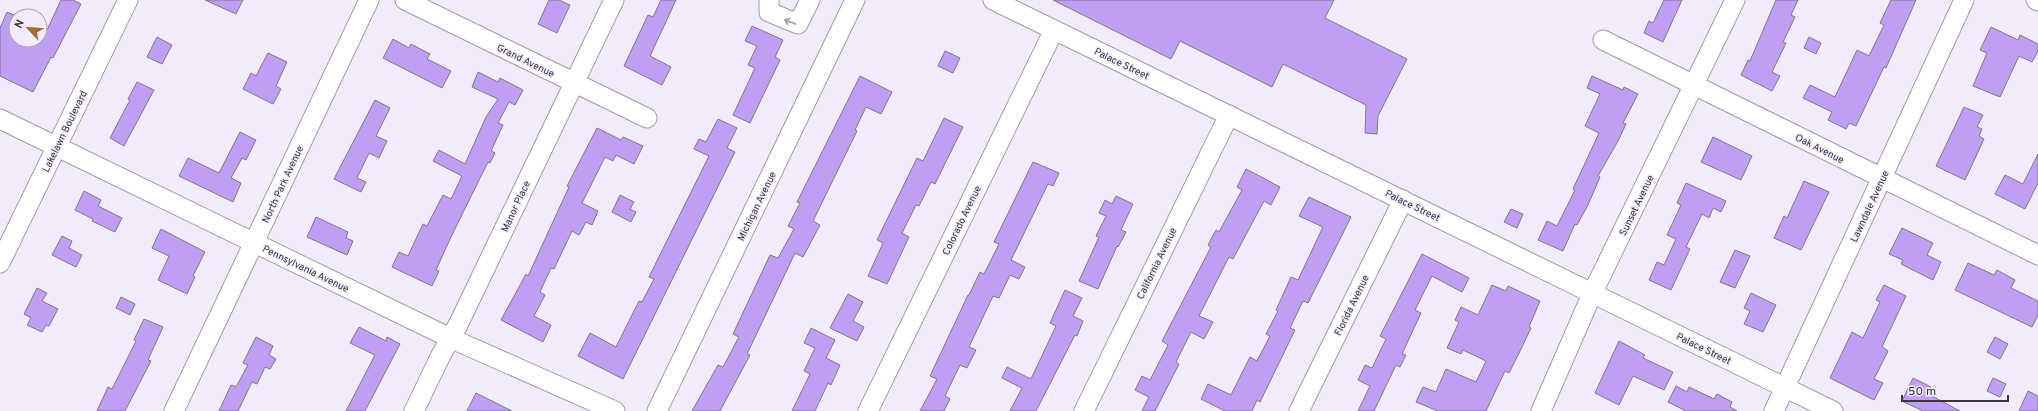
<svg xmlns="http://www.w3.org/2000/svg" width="2038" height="411" viewBox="0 0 2038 411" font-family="Overpass,sans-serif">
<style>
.building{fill:#c09ef4;stroke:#7d7887}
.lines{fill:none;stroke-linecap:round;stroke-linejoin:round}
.minor-casing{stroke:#a19bab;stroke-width:21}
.minor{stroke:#fff;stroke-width:19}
.oneway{stroke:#9b9a9d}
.labels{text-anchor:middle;stroke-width:3;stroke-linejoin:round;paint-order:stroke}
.street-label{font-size:10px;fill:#37353b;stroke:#f1ebfc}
</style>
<rect width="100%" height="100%" fill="#f1ebfc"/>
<g class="building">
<path d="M61,0H73L81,4L53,58L51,57L33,92L0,76V28L7,12L16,16V40H40L42,28L47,30Z"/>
<path d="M205,0H243L236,14Z"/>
<path d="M549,0H559L570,5L557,33L538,24Z"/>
<path d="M661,0H676L650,56L671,67L662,85L624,66L648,15L653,17Z"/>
<path d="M1053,0H1334L1325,18L1407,59L1378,116L1377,134L1365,133L1366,105L1283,64L1272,87L1180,41L1171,59Z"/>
<path d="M1664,0H1682L1663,42L1644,33L1649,21L1653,23Z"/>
<path d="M1776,0H1798L1791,15L1795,17L1783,42L1786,43L1772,72L1780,76L1772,91L1741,75L1748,60L1750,61Z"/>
<path d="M1891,0H1916L1886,68L1884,67L1856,126L1849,123L1846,129L1828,120L1832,112L1803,98L1810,85L1835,97L1857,50L1869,56L1884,25L1880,23Z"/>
<path d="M752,26L783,40L775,57L780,60L750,123L733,115L755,68L748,65L757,46L745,41Z"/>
<path d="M1991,27L2018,40L2020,35L2038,44V51L2032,62L2019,56L2000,97L1973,86L1987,53L1980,50Z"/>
<path d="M157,37L172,45L162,64L147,57Z"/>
<path d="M1809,37L1821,43L1816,54L1804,48Z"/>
<path d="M393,39L409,48L411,44L430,54L427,59L451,71L442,88L383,58Z"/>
<path d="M945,51L960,58L953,73L938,66Z"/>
<path d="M268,53L287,62L276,86L281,89L273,104L243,89L251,73L256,76Z"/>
<path d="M478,72L498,82L500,78L523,90L515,105L509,102L498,123L503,125L491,151L495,153L490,163L488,162L451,237L436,270L439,271L432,286L392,267L399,252L408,256L423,224L427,226L443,195L451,199L462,176L433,161L439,150L465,164L486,117L498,99L472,87Z"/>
<path d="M860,76L892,92L881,114L866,107L855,130L857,131L813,221L820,225L803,257L795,253L747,354L750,355L720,411H692L718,365L723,367L739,337L733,334L770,255L778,258L794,229L788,226L800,203L797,202Z"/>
<path d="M1592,76L1623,90L1624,87L1638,94L1623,123L1626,124L1618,141L1598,176L1600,177L1588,205L1577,225L1575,224L1563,251L1538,240L1547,221L1557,226L1575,190L1573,189L1599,133L1585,126L1600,94L1587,88Z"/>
<path d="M137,82L154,90L124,146L110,138L130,100L128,99Z"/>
<path d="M375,100L390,108L376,136L387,141L379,158L369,153L357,178L366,182L361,192L334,179Z"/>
<path d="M1964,107L1983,115L1977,127L1982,129L1979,136L1984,139L1965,180L1936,166Z"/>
<path d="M944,118L963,127L935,184L931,182L919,206L916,205L902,233L909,237L887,284L868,276L883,243L877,240L917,158L923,161Z"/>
<path d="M718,119L737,128L727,148L735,152L623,379L578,356L590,333L616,347L639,301L642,302L654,279L649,277L709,156L694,149L699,139L706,142Z"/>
<path d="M597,128L621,140L623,137L643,146L634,164L616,155L613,161L605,157L582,203L598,211L592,225L586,222L579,235L572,231L554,269L551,268L540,292L545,295L534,316L551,325L543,342L501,320L526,274L528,276L569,187L567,186Z"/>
<path d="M240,132L256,140L246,160L242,158L231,178L241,183L233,202L179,176L188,158L219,173Z"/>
<path d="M1713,137L1752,156L1741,180L1701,162Z"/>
<path d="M2038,154V183L2025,209L1995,194L2005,175L2023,184Z"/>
<path d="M1033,162L1059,173L1053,186L1048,184L1011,260L1025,267L1019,279L1010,275L999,298L993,296L969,347L976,350L967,368L960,365L945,396L950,399L944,411H920L937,379L930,376L968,295H969L980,272L984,274L999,244L994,242Z"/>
<path d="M1246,169L1280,187L1271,205L1264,201L1233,259L1229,257L1199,316L1213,322L1204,339L1191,332L1176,362L1179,364L1155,411H1142L1149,397L1135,390L1142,376L1150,380L1168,345L1162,341L1211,247L1208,245L1216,230L1219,232L1242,190L1237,187Z"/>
<path d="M1804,181L1829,192L1801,250L1774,238L1784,216L1787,218Z"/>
<path d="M1686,183L1726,201L1721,212L1713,208L1709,218L1702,214L1686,247L1690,249L1671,290L1649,280L1657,262L1664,265L1676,239L1667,235L1681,205L1677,203Z"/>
<path d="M84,191L101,200L98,206L122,218L115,232L92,221L93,219L75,210Z"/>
<path d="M620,195L634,202L630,209L636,212L631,222L612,212Z"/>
<path d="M1116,196L1133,204L1121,230L1126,232L1118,247L1117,246L1098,289L1079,281L1099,237L1096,236L1106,216L1099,213L1105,200L1112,204Z"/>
<path d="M1309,197L1351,217L1308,303L1303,301L1290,328L1295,330L1260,402L1257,400L1252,411H1225L1201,399L1208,384L1231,395L1250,357L1257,361L1270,336L1266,334L1278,311L1276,310L1291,277L1298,280L1323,227L1299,216Z"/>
<path d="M1511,209L1523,214L1517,228L1504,222Z"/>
<path d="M316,217L348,232L346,238L353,241L347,255L307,237Z"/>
<path d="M1902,228L1933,243L1927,255L1941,262L1933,280L1901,264L1903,260L1889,254Z"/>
<path d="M161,229L205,252L193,276L195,277L187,294L158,280L169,256L152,248Z"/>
<path d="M62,236L72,241L69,248L82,255L76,267L52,255Z"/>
<path d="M1735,250L1750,256L1735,288L1720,282Z"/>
<path d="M1422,254L1469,278L1462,292L1432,276L1415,310L1421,313L1402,354L1406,355L1400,367L1396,365L1374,411H1358L1370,386L1358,380L1365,365L1372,368L1386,339L1380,336Z"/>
<path d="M1968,263L1994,275L1997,270L2015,280L2011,288L2038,301V315L2032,327L1955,290Z"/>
<path d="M1492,285L1506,291L1508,286L1540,301L1529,327L1531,328L1522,347L1509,373L1505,371L1486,411H1438L1416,402L1423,387L1436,392L1446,369L1476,382L1486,361L1463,350L1461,354L1447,348L1459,322L1455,320L1461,307L1478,315Z"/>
<path d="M1884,285L1906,296L1882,347L1888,351L1874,379L1883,383L1874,400L1830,378L1852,332L1863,338L1880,302L1876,300Z"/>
<path d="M37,288L47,293L42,301L58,309L49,326L46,325L42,332L27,325L31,318L24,314Z"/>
<path d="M1065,290L1082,298L1073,316L1083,321L1077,336L1075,335L1036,411H1010L1022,388L1002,378L1007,367L1031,379L1056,326L1050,323Z"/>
<path d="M1751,293L1776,305L1763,332L1744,324L1750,311L1744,308Z"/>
<path d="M848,294L863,302L853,321L864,327L857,341L830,328Z"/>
<path d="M121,297L135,304L130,315L116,308Z"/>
<path d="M144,319L163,327L148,360L151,361L125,411H97L108,387L112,389L136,341L134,340Z"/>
<path d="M359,327L386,341L387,337L400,344L365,411H346L375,355L350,343Z"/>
<path d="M811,328L835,340L826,358L840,365L831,385L828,383L815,411H792L810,374L804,371L815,348L804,343Z"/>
<path d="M256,337L273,346L269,355L276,359L270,369L265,367L257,384L252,382L238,411H219L231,385L236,387L248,365L243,363Z"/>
<path d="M1995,337L2008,344L2000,359L1987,352Z"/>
<path d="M1619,341L1645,355L1643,358L1673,372L1664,390L1633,376L1619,405L1595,393Z"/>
<path d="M1913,378L1931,387L1928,394L1960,411H1923L1902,401Z"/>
<path d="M1993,378L2006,384L2000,397L1987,391Z"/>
<path d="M1676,386L1687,392L1689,387L1714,399L1717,394L1732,402L1730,407L1737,411H1686L1668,402Z"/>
<path d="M2028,391L2038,396V411H2019Z"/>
<path d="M476,393L512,411H467Z"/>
</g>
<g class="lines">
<defs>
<g id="minor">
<path d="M405,0L647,118"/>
<path d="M769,0V12L798,24L810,0"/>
<path d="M993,0L1833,411"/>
<path d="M2036,0L2038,1"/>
<path d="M1603,40L2038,255"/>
<path d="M0,119L450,338L615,411"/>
<path d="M0,263L128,0"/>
<path d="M174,411L369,0"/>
<path d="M414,411L441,355L458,325L614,0"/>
<path d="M657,411L855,0"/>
<path d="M868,411L1054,30"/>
<path d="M1084,411L1229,115"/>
<path d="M1299,411L1403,200"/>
<path d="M1541,411L1592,294L1735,0"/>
<path d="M1774,411L1964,0"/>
</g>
</defs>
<use href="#minor" class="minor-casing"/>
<use href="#minor" class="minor"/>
</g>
<defs><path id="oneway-shaft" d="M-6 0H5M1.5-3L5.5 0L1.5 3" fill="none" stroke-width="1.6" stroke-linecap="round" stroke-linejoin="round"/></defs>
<use class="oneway" href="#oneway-shaft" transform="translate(790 22) rotate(-160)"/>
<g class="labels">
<g class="street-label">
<text transform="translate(526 60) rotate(26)" y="4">Grand Avenue</text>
<text transform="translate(1122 63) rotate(26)" y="4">Palace Street</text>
<text transform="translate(64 131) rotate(-64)" y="4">Lakelawn Boulevard</text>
<text transform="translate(1820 148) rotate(27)" y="4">Oak Avenue</text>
<text transform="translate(282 184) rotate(-65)" y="4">North Park Avenue</text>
<text transform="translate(1413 205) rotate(26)" y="4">Palace Street</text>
<text transform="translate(1636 205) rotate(-64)" y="4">Sunset Avenue</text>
<text transform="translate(515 206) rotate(-65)" y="4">Manor Place</text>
<text transform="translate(756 206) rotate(-64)" y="4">Michigan Avenue</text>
<text transform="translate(1869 206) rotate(-65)" y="4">Lawndale Avenue</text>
<text transform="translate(961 220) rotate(-64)" y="4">Colorado Avenue</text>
<text transform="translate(1156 263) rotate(-64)" y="4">California Avenue</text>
<text transform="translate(306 268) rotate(26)" y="4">Pennsylvania Avenue</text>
<text transform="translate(1351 305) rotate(-64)" y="4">Florida Avenue</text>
<text transform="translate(1704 348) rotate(26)" y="4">Palace Street</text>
</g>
</g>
<g transform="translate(28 28) rotate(296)"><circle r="19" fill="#f1ebfc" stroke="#a7a2af"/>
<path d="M0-3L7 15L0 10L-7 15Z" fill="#a76a2e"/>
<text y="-6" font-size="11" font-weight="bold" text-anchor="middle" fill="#37353b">N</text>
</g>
<path d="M1902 395v6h106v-6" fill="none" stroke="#37353b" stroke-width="2"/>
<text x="1908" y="395" font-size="12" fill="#37353b" stroke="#f1ebfc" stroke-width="3" paint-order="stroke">50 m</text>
</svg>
